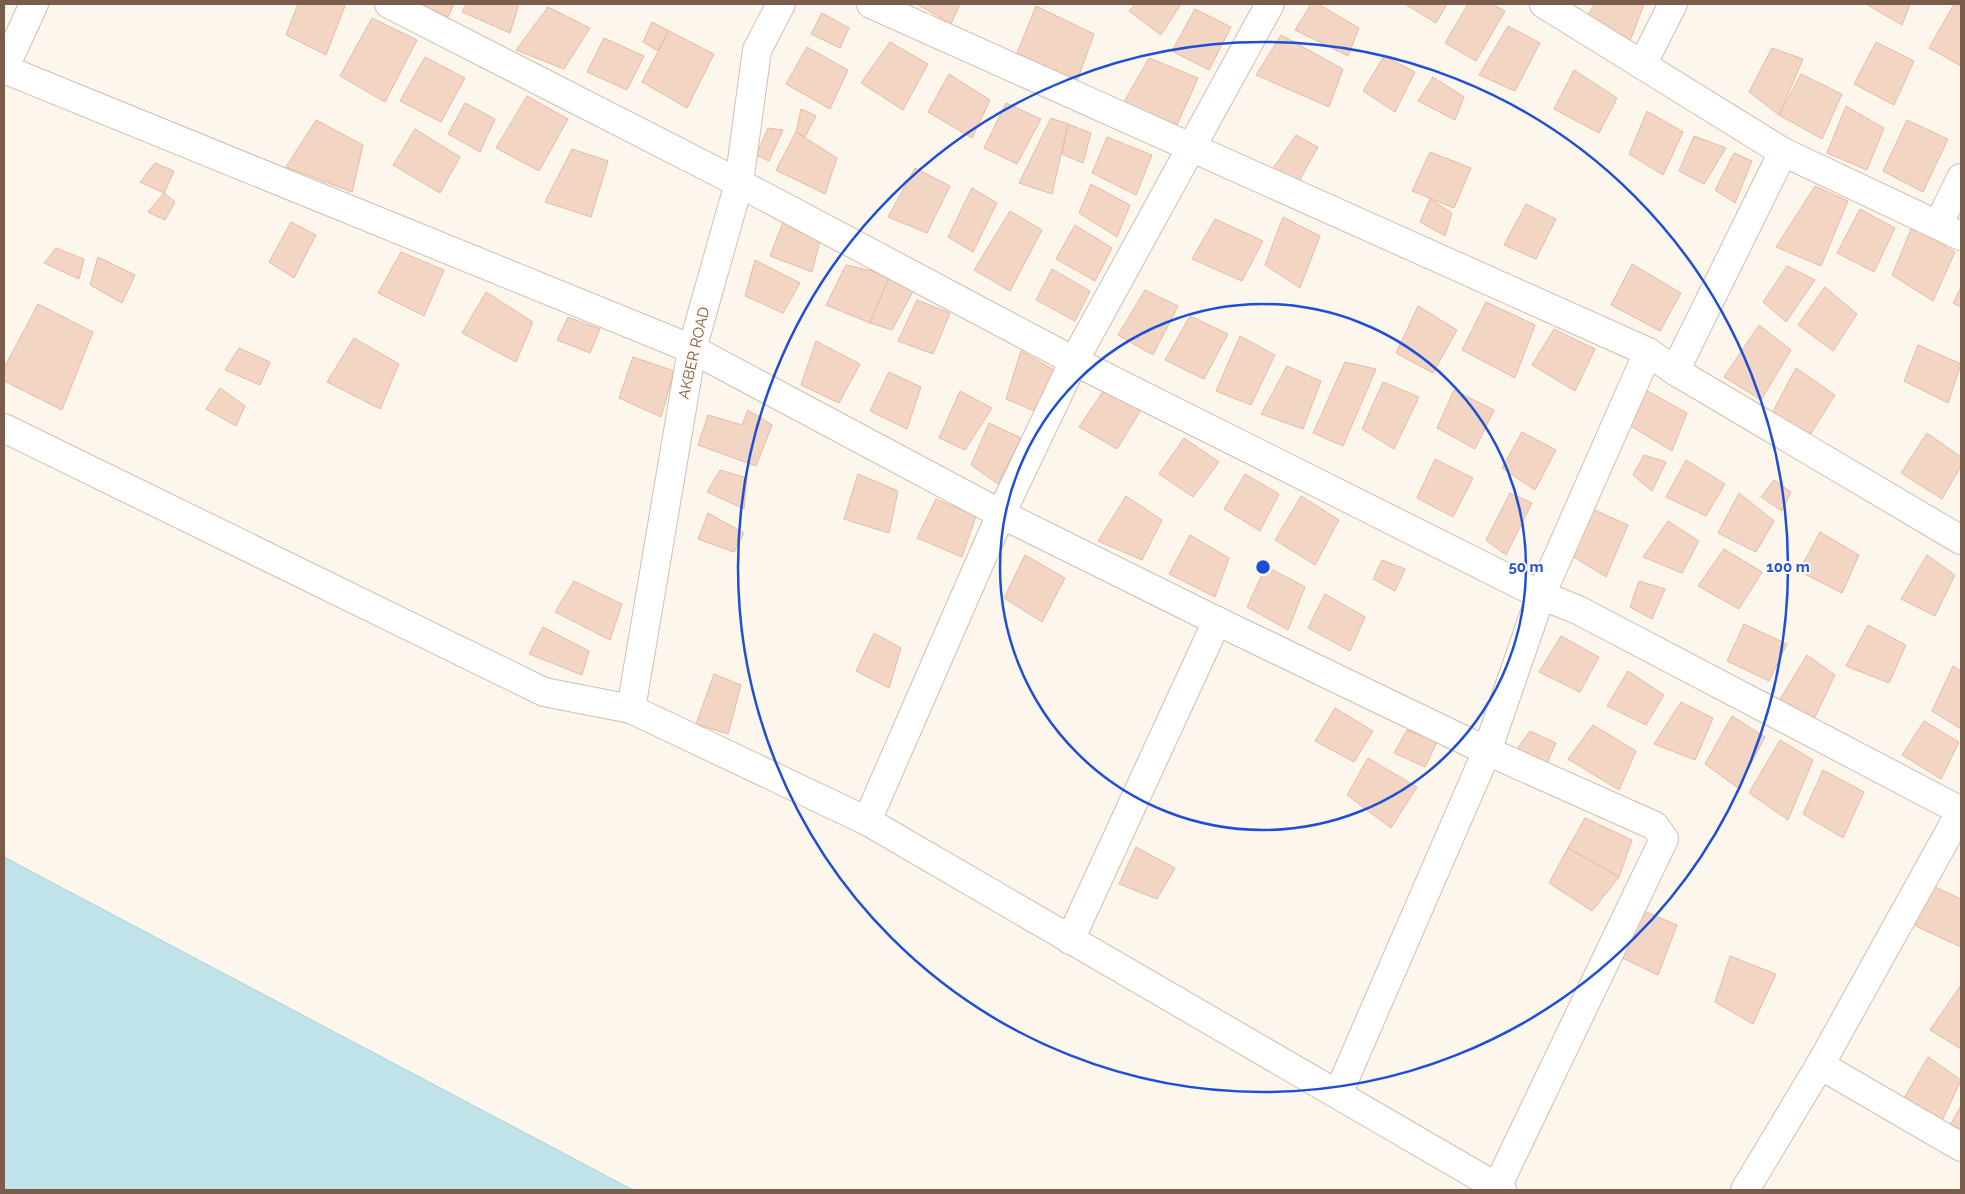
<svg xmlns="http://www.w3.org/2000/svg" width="1965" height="1194" viewBox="0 0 1965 1194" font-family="Raleway,sans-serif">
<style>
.water{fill:#bfe3e8;stroke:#a5d3da}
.building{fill:#f3d5c3;stroke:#e6bba3}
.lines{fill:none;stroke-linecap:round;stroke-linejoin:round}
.minor-casing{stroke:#d1beb0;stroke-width:30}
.minor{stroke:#fff;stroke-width:28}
.ring{fill:none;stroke:#1d4ed8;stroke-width:2.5}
.labels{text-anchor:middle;stroke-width:4;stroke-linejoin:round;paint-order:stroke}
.street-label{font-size:15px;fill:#7a5c4d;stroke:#fffaf3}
.centre{fill:#1d4ed8;stroke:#fffaf3;stroke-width:2.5}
.ring-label{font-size:15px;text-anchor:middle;font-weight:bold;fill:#1d4ed8;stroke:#fffaf3;stroke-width:4;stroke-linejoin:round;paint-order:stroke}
</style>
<rect width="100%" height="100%" fill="#fdf6ec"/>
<path class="water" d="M4,857L633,1190H4Z"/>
<g class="building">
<path d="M298,4H340L345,6L326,55L286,35Z"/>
<path d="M420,4H454L448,17Z"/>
<path d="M466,4H519L510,33L462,12Z"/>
<path d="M917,4H960L951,24Z"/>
<path d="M1135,4H1181L1161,35L1129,11Z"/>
<path d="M1311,4H1318L1359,28L1348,56L1295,30Z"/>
<path d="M1405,4H1447L1436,23Z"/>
<path d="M1468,4H1492L1505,11L1476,61L1445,43Z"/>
<path d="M1595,4H1644L1630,41L1587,16Z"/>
<path d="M1866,4H1910L1902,25Z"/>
<path d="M1954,4L1961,7V66L1929,48Z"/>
<path d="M1036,6L1094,34L1077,81L1017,53Z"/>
<path d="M548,7L590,28L564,69L516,50Z"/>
<path d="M1195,9L1231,27L1209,70L1172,51Z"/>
<path d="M822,13L849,28L840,48L811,34Z"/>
<path d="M372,18L417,40L385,102L340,76Z"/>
<path d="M652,22L669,31L658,51L643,42Z"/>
<path d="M1508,26L1540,43L1515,91L1479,75Z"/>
<path d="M669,31L714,54L687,108L642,82Z"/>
<path d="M1281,35L1343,69L1329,107L1256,75Z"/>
<path d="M604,38L644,56L627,90L587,72Z"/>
<path d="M890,42L928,64L903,110L861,83Z"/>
<path d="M1876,42L1914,61L1894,105L1854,84Z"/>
<path d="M807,47L848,70L830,109L786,84Z"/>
<path d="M1772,48L1803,59L1779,115L1749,92Z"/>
<path d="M1384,56L1415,72L1395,112L1363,91Z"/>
<path d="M425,57L465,78L441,122L400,101Z"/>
<path d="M1149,58L1198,78L1177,125L1124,102Z"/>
<path d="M1574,70L1617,98L1599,133L1554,109Z"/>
<path d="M949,74L990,100L972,138L928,112Z"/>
<path d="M1801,74L1842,94L1822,139L1779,115Z"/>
<path d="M1433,77L1464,97L1455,120L1418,101Z"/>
<path d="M527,96L568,119L539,171L496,148Z"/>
<path d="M465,103L495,119L480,152L448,134Z"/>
<path d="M1006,103L1041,119L1017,164L984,148Z"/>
<path d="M1846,106L1884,128L1867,170L1827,153Z"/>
<path d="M801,109L816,116L805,137L796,132Z"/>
<path d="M1647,111L1683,132L1663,175L1629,154Z"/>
<path d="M1051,118L1068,124L1052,194L1019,183Z"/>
<path d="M316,120L363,145L352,192L286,167Z"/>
<path d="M1907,120L1948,139L1923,192L1883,171Z"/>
<path d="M1068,124L1091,133L1083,163L1062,154Z"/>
<path d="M768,128L783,130L769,161L756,155Z"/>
<path d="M415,129L460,157L440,193L393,165Z"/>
<path d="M796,132L837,158L825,194L776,170Z"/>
<path d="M1296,135L1318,147L1298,183L1272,170Z"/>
<path d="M1694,136L1726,148L1704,184L1679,171Z"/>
<path d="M1107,137L1152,155L1136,195L1092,173Z"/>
<path d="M572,149L608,161L591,217L545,202Z"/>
<path d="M1430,152L1471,168L1454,208L1412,191Z"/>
<path d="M1734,153L1752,161L1735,203L1715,190Z"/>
<path d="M155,163L174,171L164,193L140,182Z"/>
<path d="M915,168L950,186L927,233L888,217Z"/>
<path d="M1091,184L1130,205L1117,237L1079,213Z"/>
<path d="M1815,186L1848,201L1821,266L1776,247Z"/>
<path d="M972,188L997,203L973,252L948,237Z"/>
<path d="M164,193L175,202L165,220L148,212Z"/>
<path d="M1430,199L1452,213L1445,236L1420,222Z"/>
<path d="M1526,204L1556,219L1536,259L1504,245Z"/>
<path d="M1860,209L1895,228L1874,272L1837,253Z"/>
<path d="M1010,211L1042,230L1010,291L974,270Z"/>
<path d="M1283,217L1320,236L1300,288L1265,265Z"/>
<path d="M1215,219L1263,241L1242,281L1192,259Z"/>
<path d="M291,222L316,235L294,278L269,262Z"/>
<path d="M783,222L820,241L812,272L770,256Z"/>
<path d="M1075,225L1112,248L1095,281L1056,259Z"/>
<path d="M1912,227L1955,252L1933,301L1892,275Z"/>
<path d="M56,248L84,259L79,279L44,263Z"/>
<path d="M401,252L444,270L424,316L378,293Z"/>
<path d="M98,257L135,275L122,303L90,285Z"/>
<path d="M755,260L800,283L783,313L745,296Z"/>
<path d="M1632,264L1681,293L1660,331L1611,305Z"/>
<path d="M846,265L890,275L870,323L826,305Z"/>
<path d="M1787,266L1815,280L1786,322L1763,302Z"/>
<path d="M1052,269L1090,291L1075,321L1036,300Z"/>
<path d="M890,275L915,288L892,330L870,323Z"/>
<path d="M1825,287L1857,314L1833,351L1798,325Z"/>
<path d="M1961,287V307L1953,303Z"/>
<path d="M1145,290L1178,306L1153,355L1118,335Z"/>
<path d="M486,292L533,322L516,362L462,333Z"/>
<path d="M917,300L950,313L933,354L898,341Z"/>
<path d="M1486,302L1535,325L1515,378L1462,350Z"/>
<path d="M38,304L93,332L62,410L4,381V368Z"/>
<path d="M1418,306L1457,330L1433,373L1396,353Z"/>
<path d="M1190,316L1228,334L1204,379L1165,360Z"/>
<path d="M568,317L600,329L590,353L557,340Z"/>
<path d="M1759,325L1791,350L1761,400L1724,377Z"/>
<path d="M1554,329L1595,349L1575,391L1532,365Z"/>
<path d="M1240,336L1275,355L1251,405L1216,391Z"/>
<path d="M354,338L399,364L380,409L327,382Z"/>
<path d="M816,341L860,364L839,403L801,385Z"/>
<path d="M1918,345L1961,364L1948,403L1904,381Z"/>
<path d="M239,348L270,362L260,385L225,370Z"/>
<path d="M1021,351L1054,370L1039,413L1006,399Z"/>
<path d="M633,357L674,371L661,417L619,398Z"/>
<path d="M1345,362L1376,369L1343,446L1313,433Z"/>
<path d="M1287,366L1321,381L1303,429L1261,414Z"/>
<path d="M1796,368L1835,395L1810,435L1771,415Z"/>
<path d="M889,372L921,387L907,429L870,411Z"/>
<path d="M1383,382L1419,397L1394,449L1362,429Z"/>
<path d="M220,388L245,406L236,426L206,409Z"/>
<path d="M1642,388L1687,413L1672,451L1619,419Z"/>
<path d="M1104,390L1141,410L1117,449L1079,427Z"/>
<path d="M1454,390L1494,410L1475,449L1437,428Z"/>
<path d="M960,391L992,408L965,450L939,438Z"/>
<path d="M748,410L772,425L756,466L698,445L708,415L742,425Z"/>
<path d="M989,423L1021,438L998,484L971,465Z"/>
<path d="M1522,432L1556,450L1535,490L1502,468Z"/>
<path d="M1927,433L1961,457V466L1942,499L1901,473Z"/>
<path d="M1184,438L1219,462L1193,497L1159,474Z"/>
<path d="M1644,455L1666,462L1652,491L1633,475Z"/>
<path d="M1435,459L1473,478L1453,517L1417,498Z"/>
<path d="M1686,460L1725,484L1706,516L1666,497Z"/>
<path d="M720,470L747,478L744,509L707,492Z"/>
<path d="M858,474L898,491L889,533L844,519Z"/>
<path d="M1245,474L1279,494L1260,531L1224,509Z"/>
<path d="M1774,480L1791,492L1782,511L1761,497Z"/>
<path d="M1510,493L1532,503L1506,555L1486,540Z"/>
<path d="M1739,493L1774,521L1756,552L1718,533Z"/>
<path d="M1126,496L1162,520L1142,560L1098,541Z"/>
<path d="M1301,496L1339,520L1315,565L1275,540Z"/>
<path d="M936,499L976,516L962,557L917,538Z"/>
<path d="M1590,508L1628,525L1606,577L1569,554Z"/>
<path d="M708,513L744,533L734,552L698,539Z"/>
<path d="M1668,521L1699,541L1682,573L1643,557Z"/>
<path d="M1820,532L1859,555L1842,593L1799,571Z"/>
<path d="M1190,535L1229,558L1215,597L1169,574Z"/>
<path d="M1724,549L1762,572L1739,609L1698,586Z"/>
<path d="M1025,555L1065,578L1042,622L1004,598Z"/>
<path d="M1927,555L1955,575L1935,616L1901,599Z"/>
<path d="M1382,560L1405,569L1395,591L1373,579Z"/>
<path d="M1266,566L1305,587L1288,630L1247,607Z"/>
<path d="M574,581L622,604L610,640L555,612Z"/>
<path d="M1639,581L1665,589L1652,619L1630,607Z"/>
<path d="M1325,594L1365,617L1350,651L1308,628Z"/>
<path d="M1744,624L1787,644L1769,681L1727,661Z"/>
<path d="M1868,625L1906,645L1889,683L1846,666Z"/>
<path d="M543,627L589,651L582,675L529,654Z"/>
<path d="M874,633L901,648L889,688L856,671Z"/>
<path d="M1561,636L1599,657L1580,692L1539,672Z"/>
<path d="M1807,655L1835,675L1814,719L1779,701Z"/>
<path d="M1953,666L1961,671V729L1932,711Z"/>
<path d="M1628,671L1664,695L1646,725L1607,706Z"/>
<path d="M714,674L741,685L728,734L696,724Z"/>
<path d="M1681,702L1713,718L1695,760L1654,744Z"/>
<path d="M1335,708L1373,731L1354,762L1315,741Z"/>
<path d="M1732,716L1765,737L1738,788L1705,764Z"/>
<path d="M1924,721L1959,742L1941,779L1902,755Z"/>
<path d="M1593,725L1636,751L1619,790L1568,759Z"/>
<path d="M1407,730L1437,742L1425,767L1394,753Z"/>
<path d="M1530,731L1556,743L1547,763L1517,749Z"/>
<path d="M1780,740L1813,760L1788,820L1749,793Z"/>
<path d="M1368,758L1417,787L1391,828L1347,795Z"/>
<path d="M1823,770L1864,792L1843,838L1803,814Z"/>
<path d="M1585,818L1632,840L1619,877L1568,848Z"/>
<path d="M1136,847L1175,868L1157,899L1119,884Z"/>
<path d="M1568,848L1619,877L1592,911L1549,883Z"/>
<path d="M1933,886L1961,899V947L1909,923Z"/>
<path d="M1637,908L1677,925L1658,975L1616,955Z"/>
<path d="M1730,956L1776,974L1753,1024L1715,1002Z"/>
<path d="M1961,985V1049L1930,1030Z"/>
<path d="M1928,1057L1961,1080L1941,1123L1903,1100Z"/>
<path d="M1961,1106V1133L1950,1125Z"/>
</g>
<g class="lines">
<defs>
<g id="minor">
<path d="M389,4L739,183L1074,361L1541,595L1578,610L1961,811"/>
<path d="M871,4L1648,352L1675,371L1783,152"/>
<path d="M1544,4L1783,152L1961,236"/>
<path d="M1642,65L1673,4"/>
<path d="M4,69L692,349L1001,514L1074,361L1270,4"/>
<path d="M4,69L34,4"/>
<path d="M1938,225L1961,178"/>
<path d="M1675,371L1961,540"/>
<path d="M4,428L544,692L631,709L867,821L1502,1190"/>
<path d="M631,709L692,349L739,183L757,50L781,4"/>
<path d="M867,821L1001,514L1217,621L1487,751L1541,595L1648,352"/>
<path d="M1070,940L1217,621"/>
<path d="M1820,1065L1961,1147"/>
<path d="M1338,1094L1487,751L1655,826L1664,839L1497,1187"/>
<path d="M1745,1190L1820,1065L1961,811"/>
</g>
</defs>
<use href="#minor" class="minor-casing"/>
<use href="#minor" class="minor"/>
</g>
<g class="ring">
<circle cx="1263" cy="567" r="263"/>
<circle cx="1263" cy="567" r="525"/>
</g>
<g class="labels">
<g class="street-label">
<text transform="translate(694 353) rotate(-77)" y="5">AKBER ROAD</text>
</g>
</g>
<circle cx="1263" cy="567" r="8" class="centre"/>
<g class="ring-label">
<text x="1526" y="572">50 m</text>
<text x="1788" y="572">100 m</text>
</g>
<rect width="1965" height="1194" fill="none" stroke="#7a5c4d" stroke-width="10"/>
</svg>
